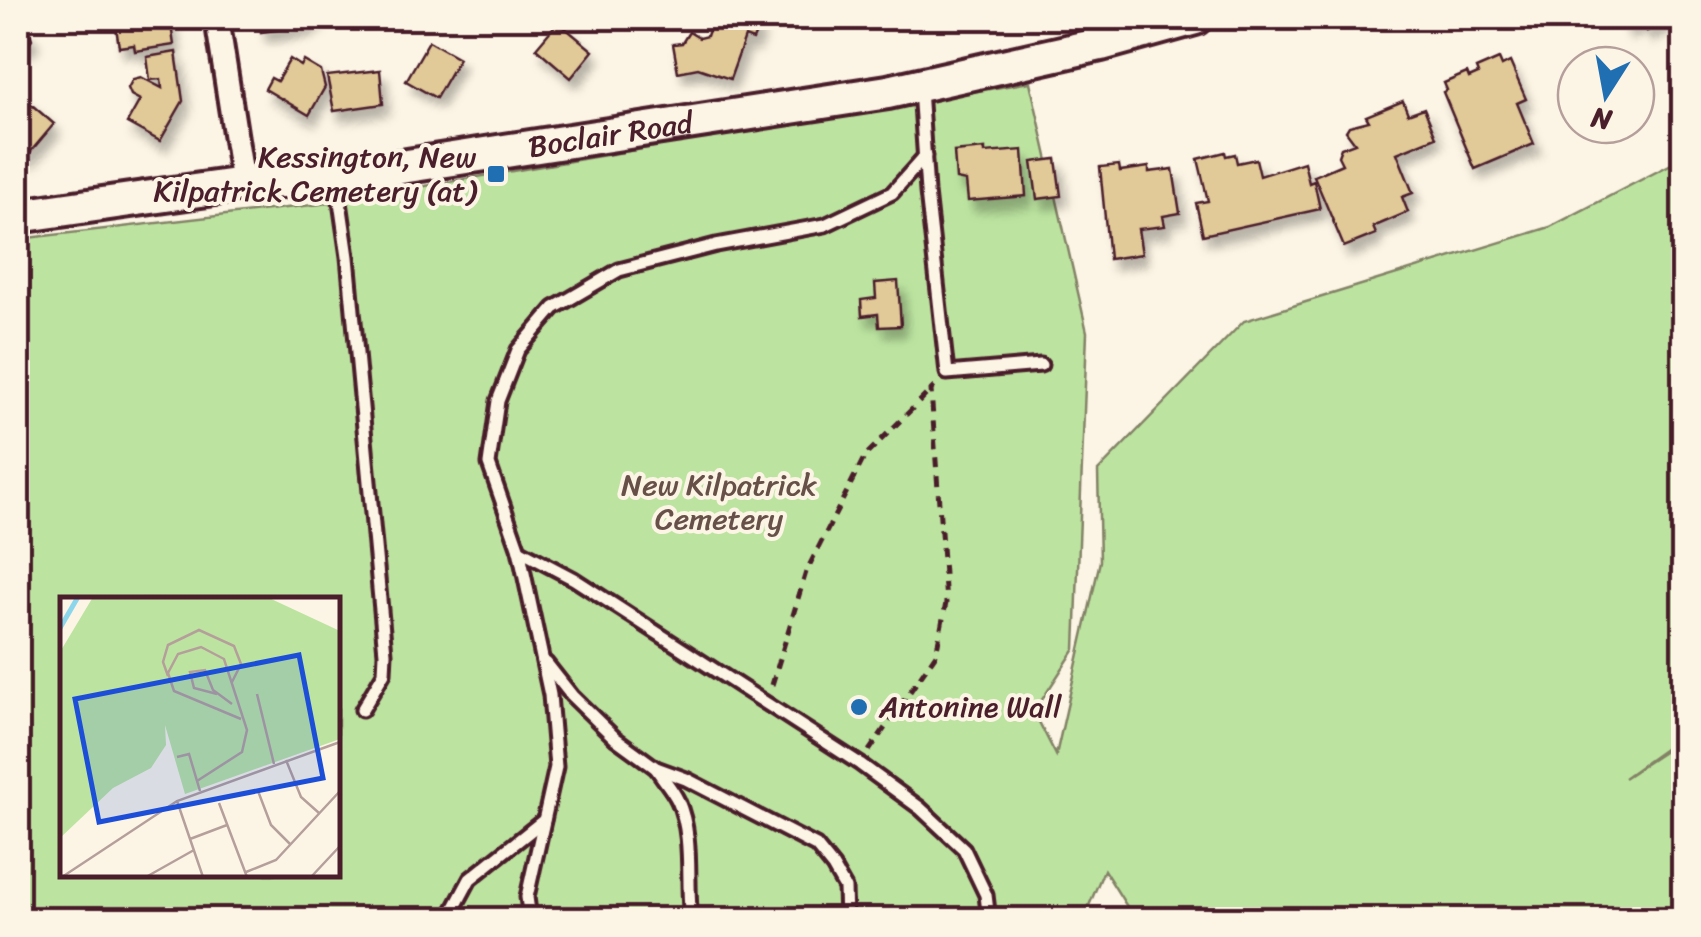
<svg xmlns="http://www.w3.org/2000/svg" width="1701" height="937" viewBox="0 0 1701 937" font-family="Sriracha,sans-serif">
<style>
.green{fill:#bce4a0;stroke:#838266;stroke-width:2.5;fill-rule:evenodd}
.building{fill:#e1c998;stroke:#4a1f2b;stroke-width:2.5;filter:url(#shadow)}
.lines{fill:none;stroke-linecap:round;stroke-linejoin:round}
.service-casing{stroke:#4a1f2b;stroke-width:19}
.minor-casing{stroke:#4a1f2b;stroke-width:30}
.tertiary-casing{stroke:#4a1f2b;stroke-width:38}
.secondary-casing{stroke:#4a1f2b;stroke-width:40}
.path{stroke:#4a1f2b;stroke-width:5;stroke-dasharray:10 8;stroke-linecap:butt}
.service{stroke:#fcf5e5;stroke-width:11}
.minor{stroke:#fcf5e5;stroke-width:22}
.tertiary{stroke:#fcf5e5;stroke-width:30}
.secondary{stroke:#fcf5e5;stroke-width:32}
.poi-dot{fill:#1f6fb2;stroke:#fcf5e5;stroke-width:4}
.labels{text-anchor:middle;stroke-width:8;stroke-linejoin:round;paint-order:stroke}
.street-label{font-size:30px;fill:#4a1f2b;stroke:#fcf5e5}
.poi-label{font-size:30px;fill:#4a1f2b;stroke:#fcf5e5;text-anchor:end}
.park-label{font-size:30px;fill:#665048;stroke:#fcf5e5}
.inset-river{fill:none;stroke:#8cd6ec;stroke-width:5}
.inset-road{fill:none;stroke:#b59f9b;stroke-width:2.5}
.view{fill:#1d4ed8;fill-opacity:0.15;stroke:#1d4ed8;stroke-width:5}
.inset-edge{fill:none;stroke:#4a1f2b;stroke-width:5}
</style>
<defs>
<filter id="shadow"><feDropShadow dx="6" dy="10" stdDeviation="5" flood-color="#0004"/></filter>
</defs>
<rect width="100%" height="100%" fill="#fcf5e5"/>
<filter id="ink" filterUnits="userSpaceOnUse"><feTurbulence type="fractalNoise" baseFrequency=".01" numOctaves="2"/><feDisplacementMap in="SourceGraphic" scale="20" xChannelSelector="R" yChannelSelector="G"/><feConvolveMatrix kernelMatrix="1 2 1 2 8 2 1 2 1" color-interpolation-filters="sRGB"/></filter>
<g filter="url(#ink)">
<path class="green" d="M1030,82L1087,332L1075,649L1034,712L1056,755L1100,561L1098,471L1244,321L1550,227L1683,158V736L1624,778L1683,739V919H1130L1131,913L1104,870L1083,920L18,919V239L321,204ZM62,600H338V874H62Z"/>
<g class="building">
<path d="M131,18H170L174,45L135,51L134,45L119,47L116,27L132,25Z"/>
<path d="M259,18H317L305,26L261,32Z"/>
<path d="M713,18H752L750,23L759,26L753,40L745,37L730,79L698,68L678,72L673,44L682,43L689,32L699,38L707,36Z"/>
<path d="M1621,18H1673L1647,31L1642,21L1627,28Z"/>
<path d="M558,22L593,51L571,78L536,48Z"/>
<path d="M23,28L30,33L32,39L28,44L18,46V29Z"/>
<path d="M429,41L459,58L436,98L406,81Z"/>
<path d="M176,52L183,101L160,141L127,123L140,100L131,95L128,88L133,79L141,77L162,88L161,79L150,80L147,57Z"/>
<path d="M290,59L301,66L304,61L321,71L325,87L309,115L265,89L271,78L277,81Z"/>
<path d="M1499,59L1502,66L1510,62L1526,99L1517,103L1534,144L1475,169L1443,92L1447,90L1444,83L1467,73L1469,78L1478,74L1476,69Z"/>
<path d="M380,70L383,104L334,111L327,76Z"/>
<path d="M18,93L54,124L27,156L18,147Z"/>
<path d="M1403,101L1408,114L1424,108L1436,137L1397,153L1413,193L1402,197L1408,212L1373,227L1376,234L1344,247L1314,176L1342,164L1338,156L1341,148L1355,143L1346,131L1349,126L1369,121L1366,116Z"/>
<path d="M985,149V153L1023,150L1026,196L968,201L966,181L956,179L954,152Z"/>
<path d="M1225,152L1226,156L1235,154L1237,163L1256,159L1260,176L1304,162L1309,183L1314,181L1320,209L1203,235L1196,203L1208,201L1198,159Z"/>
<path d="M1056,159L1061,196L1037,199L1032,162Z"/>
<path d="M1119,165L1120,171L1149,167V172L1173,169L1180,213L1163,216L1165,226L1138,229L1142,254L1109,259L1100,167Z"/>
<path d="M898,281L901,326L879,327L878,314L862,316L861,300L876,298L875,283Z"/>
</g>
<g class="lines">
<defs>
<g id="service">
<path d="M920,89L927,192L947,373L1041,365"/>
<path d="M337,181L348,257L385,653L384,673L362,710"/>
<path d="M519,550L574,579L860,764L920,808L964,849L986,895L989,920"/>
<path d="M546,663L572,696L615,738L656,768L686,779L816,846L833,867L845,888L846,920"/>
<path d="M656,768C663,779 673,790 678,801C694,837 686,882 691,920"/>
<path d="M448,920L470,879L544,820"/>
<path d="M530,920L527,897L556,767L550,695L519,550L489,464L498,401L518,350L554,308L619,270L716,245L825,225L892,193L925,156"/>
</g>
<path id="minor" d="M217,18L243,184"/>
<path id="tertiary" d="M1097,18L1101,44"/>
<g id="secondary">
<path id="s1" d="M18,216L243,184L336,177L888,92L1101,44L1195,18"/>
</g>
</defs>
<use href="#service" class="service-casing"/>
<use href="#minor" class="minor-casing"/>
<use href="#tertiary" class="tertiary-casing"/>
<use href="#secondary" class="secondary-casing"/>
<g class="path">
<path d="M772,685L806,572L865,456L931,390"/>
<path d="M869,751L936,654L946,603L931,390L935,386"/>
</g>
<use href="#service" class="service"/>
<use href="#minor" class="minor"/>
<use href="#tertiary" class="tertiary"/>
<use href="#secondary" class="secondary"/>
</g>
</g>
<g class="poi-dot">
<rect x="486" y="164" width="20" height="20" rx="5"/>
<circle cx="859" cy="707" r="10"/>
</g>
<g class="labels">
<g class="street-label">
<text dy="10" stroke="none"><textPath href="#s1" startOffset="598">Boclair Road</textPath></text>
</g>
<g class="poi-label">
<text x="476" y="167">Kessington, New<tspan x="476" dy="34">Kilpatrick Cemetery (at)</tspan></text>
<text x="879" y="717" text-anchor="start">Antonine Wall</text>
</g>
<g class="park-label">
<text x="719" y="495">New Kilpatrick<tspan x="719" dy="34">Cemetery</tspan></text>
</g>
</g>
<g transform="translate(60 597)">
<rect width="280" height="280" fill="#fcf5e5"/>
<path d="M33,0H207L280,34V142L125,197L105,128L106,148L91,171L53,191L0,241V55Z" fill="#bce4a0"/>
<path class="inset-river" d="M0,31L18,0"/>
<path class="inset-road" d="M108,79L103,65L108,48L139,33L174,49L181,67L172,85M157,97L134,91L130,75L145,73L153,93L172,107M197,97L214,167M117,160L129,157L140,194M226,163L241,200L259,216M137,184L182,155L187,133L164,62L141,50L118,57L108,76L114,94L181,122M198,194L211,228L231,248M117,204L143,280M159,206L187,280M130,242L167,228M186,275L216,263L280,194M2,280L117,204L280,145M86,280L134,253M251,280L280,249"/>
<path class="view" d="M239,58L263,181L39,225L15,102Z"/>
<rect width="280" height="280" class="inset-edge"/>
</g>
<rect width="1701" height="937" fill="none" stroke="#fcf5e5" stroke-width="60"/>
<rect x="30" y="30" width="1641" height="877" fill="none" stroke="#4a1f2b" stroke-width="4" filter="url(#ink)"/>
<g transform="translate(1606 95) rotate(191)"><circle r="48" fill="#fcf5e5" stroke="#b59f9b" stroke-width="2.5"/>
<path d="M0-8L18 38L0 25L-18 38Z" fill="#1f6fb2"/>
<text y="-15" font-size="28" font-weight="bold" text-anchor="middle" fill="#4a1f2b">N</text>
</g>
</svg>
